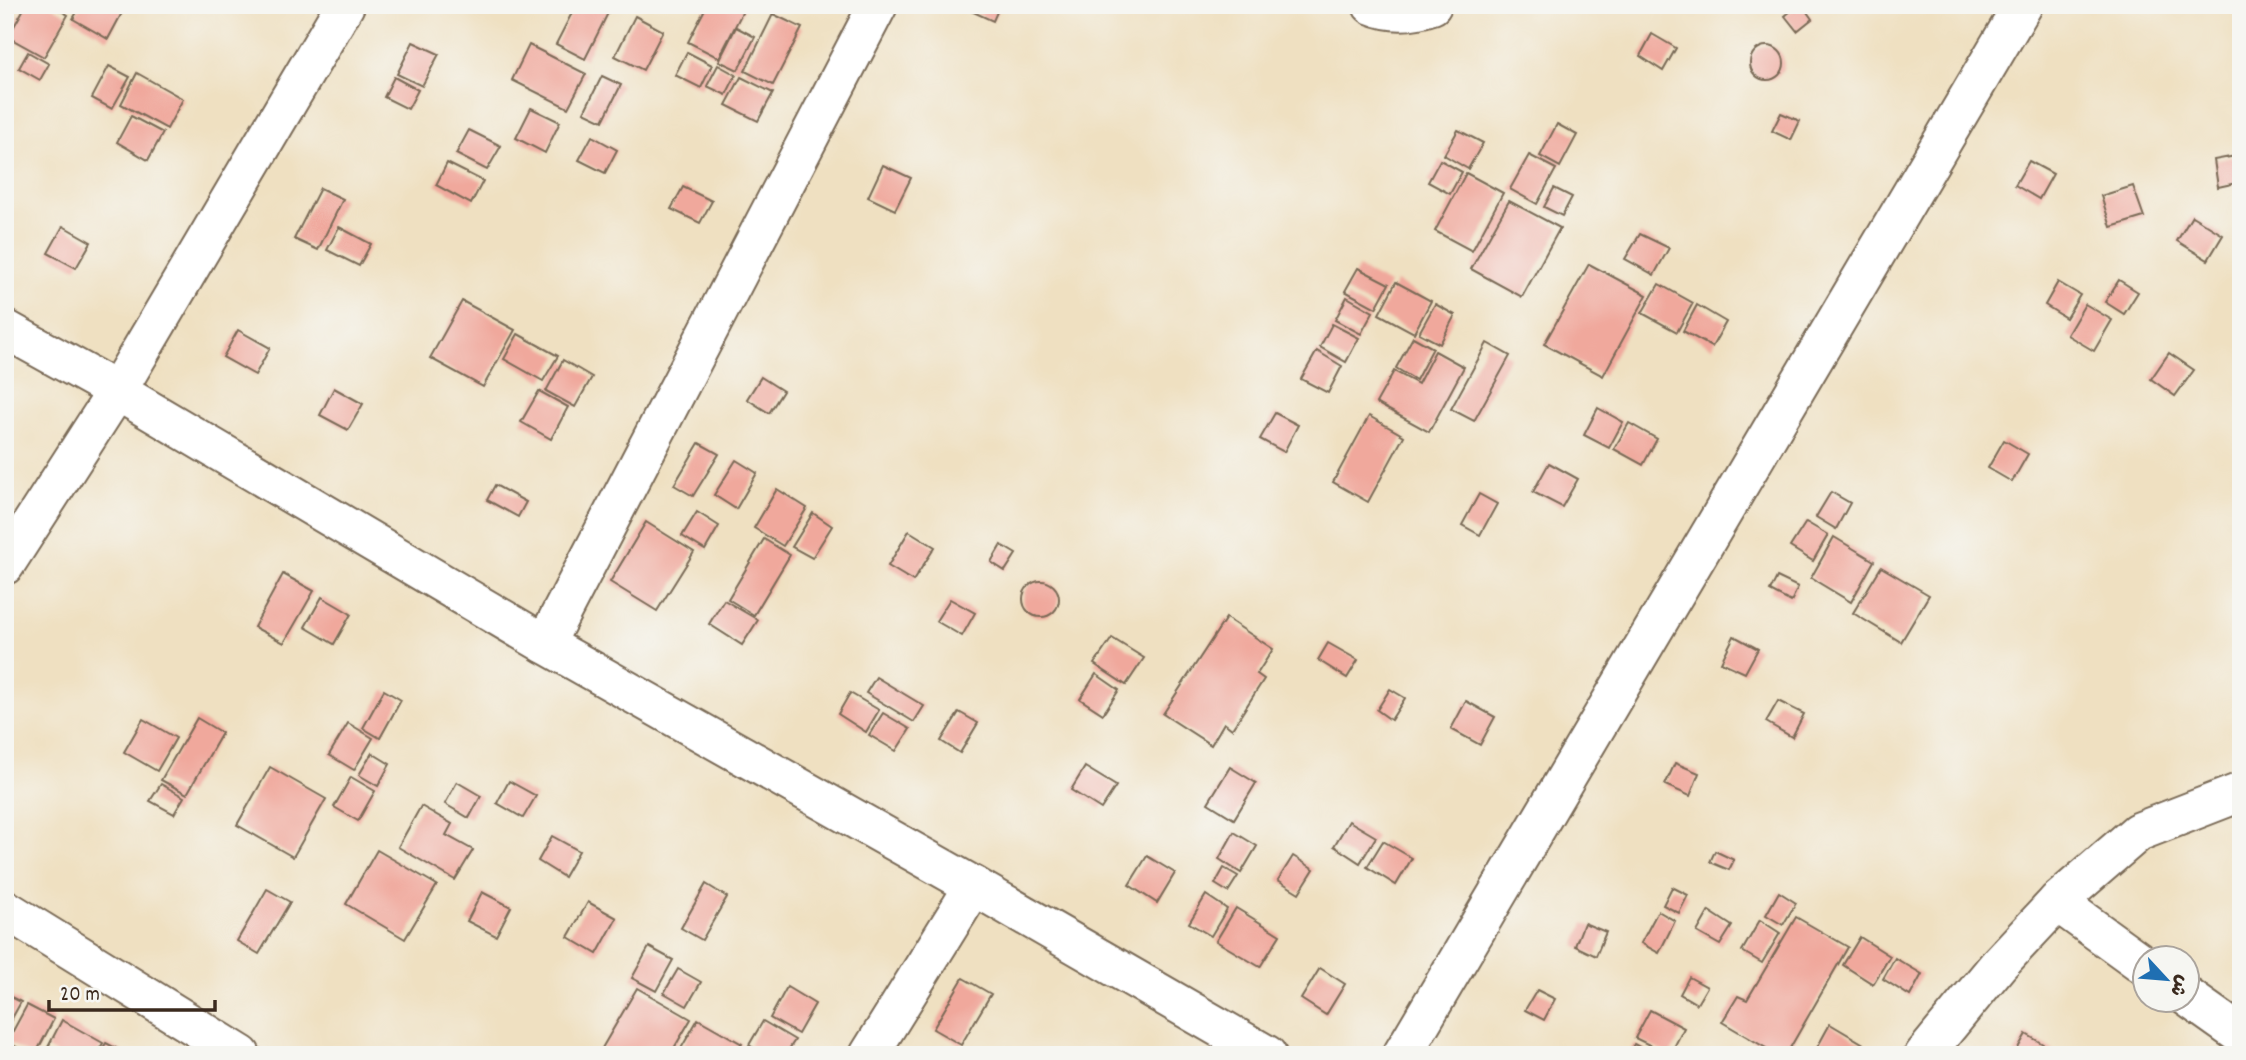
<svg xmlns="http://www.w3.org/2000/svg" width="2246" height="1060" viewBox="0 0 2246 1060" font-family="Dekko,'Playpen Sans Arabic',sans-serif">
<style>
.building{fill:#f0a89c}
.lines{fill:none;stroke-linecap:round;stroke-linejoin:round}
.street-casing{stroke:#7a6a57;stroke-width:42}
.street{stroke:#fff;stroke-width:38}
</style>
<rect width="100%" height="100%" fill="#f6f6f2"/>
<filter id="ink" filterUnits="userSpaceOnUse"><feTurbulence type="fractalNoise" baseFrequency=".0143" numOctaves="2"/><feDisplacementMap in="SourceGraphic" scale="14" xChannelSelector="R" yChannelSelector="G"/><feConvolveMatrix kernelMatrix="1 2 1 2 8 2 1 2 1" color-interpolation-filters="sRGB"/></filter>
<filter id="wash" filterUnits="userSpaceOnUse"><feTurbulence type="fractalNoise" baseFrequency=".00686" numOctaves="4" result="noise"/><feDisplacementMap in="SourceGraphic" scale="28" xChannelSelector="R" yChannelSelector="G"/><feGaussianBlur stdDeviation="1.57" result="paint"/><feColorMatrix in="noise" values="0 0 0 0 0 0 0 0 0 0 0 0 0 0 0 0 0 1.4 0 .05"/><feComposite in="paint" operator="in"/></filter>
<g filter="url(#wash)">
<rect width="100%" height="100%" fill="#efe0c1"/>
<g id="blocks">
<g class="building">
<path d="M26,5H50L68,15L44,57L8,37Z"/>
<path d="M81,5H114L123,11L108,39L73,19Z"/>
<path d="M576,5H612L585,59L556,44Z"/>
<path d="M707,5H746L719,58L688,42Z"/>
<path d="M958,5H1000L993,21Z"/>
<path d="M1798,5H1802L1812,19L1797,31L1785,16Z"/>
<path d="M773,14L802,28L773,85L745,71Z"/>
<path d="M635,16L663,31L643,70L615,56Z"/>
<path d="M736,27L755,37L738,70L719,61Z"/>
<path d="M1652,34L1676,48L1663,71L1640,56Z"/>
<path d="M413,42L439,54L422,86L397,74Z"/>
<path d="M529,45L586,74L568,108L512,80Z"/>
<circle cx="1767" cy="63" r="17"/>
<path d="M28,52L49,64L40,80L19,68Z"/>
<path d="M687,52L712,65L701,88L675,75Z"/>
<path d="M718,65L736,75L726,95L707,86Z"/>
<path d="M109,66L130,77L112,109L92,98Z"/>
<path d="M137,73L183,99L167,129L121,104Z"/>
<path d="M602,76L621,85L603,121L584,112Z"/>
<path d="M394,77L418,90L408,109L384,97Z"/>
<path d="M741,77L773,93L758,121L726,105Z"/>
<path d="M531,108L560,122L545,153L516,138Z"/>
<path d="M1781,113L1800,121L1791,140L1772,131Z"/>
<path d="M131,116L163,133L148,160L117,142Z"/>
<path d="M1557,124L1577,135L1560,167L1540,156Z"/>
<path d="M469,130L501,146L487,170L456,154Z"/>
<path d="M1458,130L1483,143L1468,169L1444,155Z"/>
<path d="M592,136L617,150L605,173L579,160Z"/>
<path d="M1529,155L1556,169L1537,204L1510,189Z"/>
<path d="M2241,155V182L2218,187L2214,160Z"/>
<path d="M1440,160L1462,172L1450,194L1428,182Z"/>
<path d="M2029,161L2053,174L2039,199L2015,185Z"/>
<path d="M447,163L483,181L471,204L436,185Z"/>
<path d="M883,165L911,178L895,210L868,197Z"/>
<path d="M1466,173L1503,193L1472,251L1435,231Z"/>
<path d="M2133,186L2144,217L2111,227L2101,196Z"/>
<path d="M683,187L712,201L700,223L671,209Z"/>
<path d="M320,188L343,199L318,250L294,239Z"/>
<path d="M1554,188L1572,197L1562,216L1544,207Z"/>
<path d="M1509,201L1560,228L1522,297L1471,269Z"/>
<path d="M2192,216L2223,235L2208,260L2177,241Z"/>
<path d="M63,226L91,242L76,268L48,253Z"/>
<path d="M339,227L371,244L359,266L327,250Z"/>
<path d="M1640,234L1669,248L1654,275L1625,259Z"/>
<path d="M1589,264L1647,295L1603,376L1544,344Z"/>
<path d="M1358,268L1389,284L1376,308L1345,291Z"/>
<path d="M2119,280L2138,292L2124,314L2105,302Z"/>
<path d="M1396,282L1431,301L1414,333L1379,314Z"/>
<path d="M2058,282L2080,295L2066,318L2045,305Z"/>
<path d="M1659,284L1693,303L1677,332L1642,313Z"/>
<path d="M1347,297L1373,312L1361,334L1335,320Z"/>
<path d="M462,301L515,330L483,387L430,358Z"/>
<path d="M1435,304L1455,315L1440,344L1419,333Z"/>
<path d="M2085,304L2112,320L2094,351L2067,335Z"/>
<path d="M1697,305L1726,322L1712,347L1683,331Z"/>
<path d="M1332,324L1359,338L1346,362L1320,347Z"/>
<path d="M238,330L270,348L255,375L223,357Z"/>
<path d="M518,334L558,356L543,381L504,359Z"/>
<path d="M1413,337L1433,348L1416,380L1396,368Z"/>
<path d="M1487,343L1510,356L1474,421L1451,409Z"/>
<path d="M1317,351L1342,366L1328,393L1301,379Z"/>
<path d="M1435,351L1464,367L1429,432L1376,403L1394,371L1418,384Z"/>
<path d="M2169,353L2194,370L2175,396L2151,379Z"/>
<path d="M563,360L592,377L575,407L546,391Z"/>
<path d="M761,377L783,391L769,413L747,399Z"/>
<path d="M334,388L363,404L348,430L320,415Z"/>
<path d="M539,391L568,407L551,439L521,422Z"/>
<path d="M1598,408L1623,422L1609,448L1584,435Z"/>
<path d="M1275,413L1298,425L1284,452L1260,439Z"/>
<path d="M1369,416L1404,436L1368,502L1333,482Z"/>
<path d="M1629,423L1657,439L1643,465L1614,449Z"/>
<path d="M2004,440L2028,454L2012,482L1988,468Z"/>
<path d="M699,443L719,454L693,496L674,485Z"/>
<path d="M736,460L757,473L736,509L714,495Z"/>
<path d="M1549,463L1578,479L1562,507L1533,492Z"/>
<path d="M495,485L526,502L518,517L487,500Z"/>
<path d="M777,489L807,508L783,546L754,528Z"/>
<path d="M1831,492L1850,503L1836,529L1816,517Z"/>
<path d="M1479,494L1497,504L1480,535L1462,525Z"/>
<path d="M697,512L719,526L705,550L682,536Z"/>
<path d="M813,513L832,526L812,558L792,547Z"/>
<path d="M646,522L694,552L657,611L610,582Z"/>
<path d="M1806,522L1828,535L1813,561L1790,547Z"/>
<path d="M909,531L935,547L913,581L888,566Z"/>
<path d="M1834,537L1874,561L1851,602L1811,578Z"/>
<path d="M764,539L790,555L754,615L728,599Z"/>
<path d="M1001,545L1016,554L1005,571L991,562Z"/>
<path d="M1881,567L1929,595L1901,642L1853,613Z"/>
<path d="M283,574L314,591L284,643L254,627Z"/>
<path d="M1777,577L1798,587L1791,602L1770,591Z"/>
<circle cx="1041" cy="599" r="18"/>
<path d="M322,597L351,614L334,644L305,627Z"/>
<path d="M950,599L975,613L962,636L936,621Z"/>
<path d="M724,600L758,620L742,645L709,624Z"/>
<path d="M1226,618L1273,649L1257,674L1264,679L1232,729L1224,723L1211,745L1163,714Z"/>
<path d="M1734,636L1758,649L1745,673L1721,662Z"/>
<path d="M1112,638L1144,658L1126,685L1094,664Z"/>
<path d="M1328,643L1358,660L1347,678L1318,660Z"/>
<path d="M1096,674L1119,690L1103,714L1080,699Z"/>
<path d="M876,677L924,706L914,722L866,693Z"/>
<path d="M1390,689L1405,698L1391,720L1377,710Z"/>
<path d="M384,690L401,700L380,738L363,728Z"/>
<path d="M850,693L879,710L866,732L838,714Z"/>
<path d="M1466,701L1495,717L1480,745L1451,729Z"/>
<path d="M1778,701L1804,714L1792,737L1766,722Z"/>
<path d="M959,712L978,723L960,753L941,741Z"/>
<path d="M883,713L910,729L896,751L869,735Z"/>
<path d="M197,718L222,733L187,794L161,780Z"/>
<path d="M143,719L176,738L157,771L124,752Z"/>
<path d="M348,723L373,738L354,770L329,755Z"/>
<path d="M372,753L390,764L378,786L359,775Z"/>
<path d="M1675,763L1699,773L1690,796L1665,785Z"/>
<path d="M270,767L326,799L293,857L237,825Z"/>
<path d="M1085,767L1116,786L1101,809L1071,790Z"/>
<path d="M1230,767L1256,783L1234,819L1208,803Z"/>
<path d="M351,777L375,791L358,821L334,807Z"/>
<path d="M509,781L536,796L523,818L497,803Z"/>
<path d="M457,782L481,796L469,818L445,804Z"/>
<path d="M161,784L184,797L174,814L150,801Z"/>
<path d="M421,806L452,824L446,835L473,850L455,880L398,847Z"/>
<path d="M1349,821L1376,837L1360,863L1334,846Z"/>
<path d="M1234,832L1257,846L1241,873L1219,859Z"/>
<path d="M552,836L579,851L564,877L538,861Z"/>
<path d="M1383,841L1412,858L1396,885L1367,867Z"/>
<path d="M377,850L437,885L405,939L346,904Z"/>
<path d="M1715,851L1734,860L1729,870L1710,862Z"/>
<path d="M1147,856L1175,873L1157,903L1129,885Z"/>
<path d="M1293,856L1314,869L1299,893L1278,880Z"/>
<path d="M1224,868L1238,876L1228,892L1215,884Z"/>
<path d="M706,884L727,897L702,940L681,928Z"/>
<path d="M1672,887L1688,895L1679,913L1663,905Z"/>
<path d="M267,889L290,902L259,954L237,941Z"/>
<path d="M482,892L511,907L496,936L467,921Z"/>
<path d="M1779,892L1796,903L1783,925L1766,915Z"/>
<path d="M1206,895L1227,909L1211,936L1189,923Z"/>
<path d="M588,902L617,918L597,954L568,937Z"/>
<path d="M1236,908L1280,935L1260,967L1216,941Z"/>
<path d="M1658,911L1675,921L1659,953L1641,943Z"/>
<path d="M1709,911L1732,926L1720,945L1697,932Z"/>
<path d="M1796,917L1848,947L1786,1055H1778L1722,1022L1738,996L1747,1000Z"/>
<path d="M1760,920L1780,933L1762,963L1742,951Z"/>
<path d="M1584,923L1606,932L1596,956L1575,946Z"/>
<path d="M1860,937L1890,956L1873,984L1843,965Z"/>
<path d="M649,947L673,960L656,991L632,978Z"/>
<path d="M1895,958L1922,974L1910,996L1883,979Z"/>
<path d="M1320,968L1345,984L1326,1015L1301,999Z"/>
<path d="M678,969L701,982L687,1006L664,993Z"/>
<path d="M1689,977L1707,987L1697,1004L1680,994Z"/>
<path d="M963,978L991,994L961,1045L933,1029Z"/>
<path d="M787,987L815,1004L798,1034L770,1018Z"/>
<path d="M637,988L691,1019L670,1055H598Z"/>
<path d="M1537,990L1555,999L1544,1020L1525,1010Z"/>
<path d="M5,994L21,1002L5,1031Z"/>
<path d="M27,1005L54,1019L35,1055H31L7,1042Z"/>
<path d="M1650,1010L1684,1028L1670,1055L1635,1038Z"/>
<path d="M698,1019L742,1044L736,1055H683L679,1052Z"/>
<path d="M62,1020L103,1043L96,1055H58L47,1049Z"/>
<path d="M763,1021L795,1040L785,1055H765L749,1045Z"/>
<path d="M1830,1024L1872,1049L1869,1055H1813Z"/>
<path d="M2026,1034L2053,1050L2050,1055H2014Z"/>
<path d="M106,1043L129,1055H99Z"/>
<path d="M1634,1044L1654,1055H1628Z"/>
</g>
</g>
</g>
<g filter="url(#ink)">
<use href="#blocks" fill-opacity="0" stroke="#7a6a57" stroke-width="2"/>
<g class="lines">
<defs>
<g id="street">
<path d="M1372,5C1391,13 1412,12 1432,5"/>
<path d="M5,329L117,391L545,644L974,886L1267,1055"/>
<path d="M5,565L117,391L345,5"/>
<path d="M545,644L878,5"/>
<path d="M2057,902L2144,965"/>
<path d="M5,909L241,1055"/>
<path d="M2186,996L2241,1035"/>
<path d="M869,1055L974,886"/>
<path d="M1402,1055L2023,5"/>
<path d="M1924,1055L1999,964L2057,902L2138,832L2241,792"/>
</g>
</defs>
<use href="#street" class="street-casing"/>
<use href="#street" class="street"/>
</g>
</g>
<rect width="2246" height="1060" fill="none" stroke="#f6f6f2" stroke-width="28"/>
<g transform="translate(2166 979) rotate(116)"><circle r="33" fill="#f6f6f2" stroke="#aba49d" stroke-width="2"/>
<path d="M0-5L12 26L0 18L-12 26Z" fill="#1f6fb2"/>
<text y="-10" font-size="19" font-weight="bold" text-anchor="middle" fill="#3b2a1e">ش</text>
</g>
<path d="M49 1000v10h166v-10" fill="none" stroke="#3b2a1e" stroke-width="3.5"/>
<text x="60" y="1000" font-size="21" fill="#3b2a1e" stroke="#f6f6f2" stroke-width="5" paint-order="stroke">20 m</text>
</svg>
